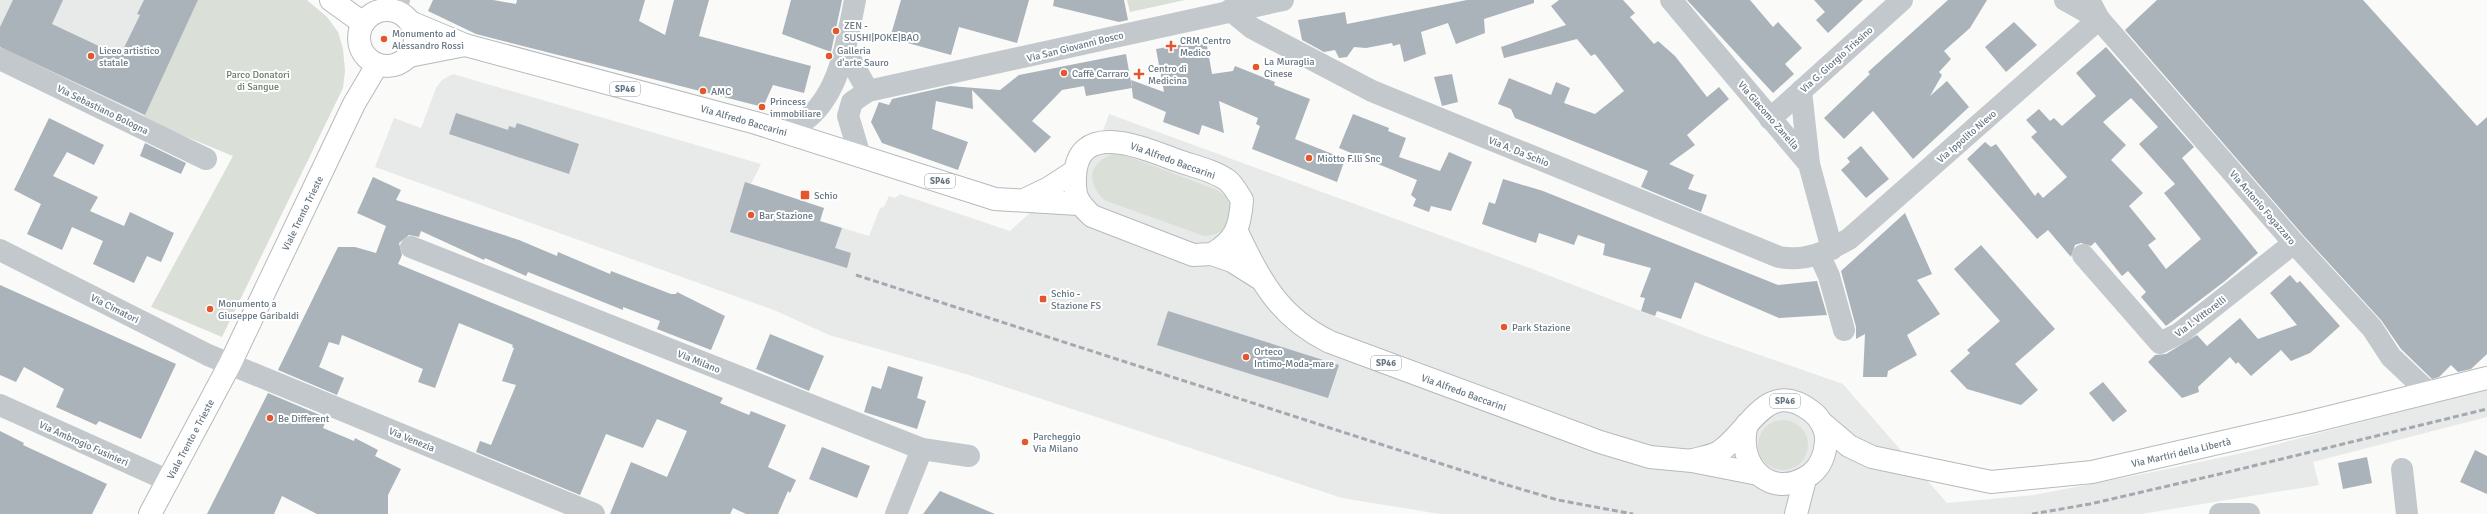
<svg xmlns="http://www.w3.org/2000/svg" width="2487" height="514" viewBox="0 0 2487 514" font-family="Signika,sans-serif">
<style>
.built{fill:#e8e9e9}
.green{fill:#dadfd7}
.building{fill:#aab3b9;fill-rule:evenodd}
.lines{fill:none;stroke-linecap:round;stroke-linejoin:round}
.major-casing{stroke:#b5babe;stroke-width:24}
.minor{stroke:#c3c8cc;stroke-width:22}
.major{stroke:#fff;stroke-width:22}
.rail{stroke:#a2aab0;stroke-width:3;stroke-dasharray:6 3;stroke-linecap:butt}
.poi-dot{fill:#e4572e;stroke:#fff;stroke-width:1.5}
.labels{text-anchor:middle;stroke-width:4;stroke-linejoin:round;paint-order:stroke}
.shield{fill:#fff;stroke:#939fa8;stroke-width:1}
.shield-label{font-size:9px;font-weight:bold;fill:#657683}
.poi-label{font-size:10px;fill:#657683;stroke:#fff;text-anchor:start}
.street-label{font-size:10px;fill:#657683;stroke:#fff}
.park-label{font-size:10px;fill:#687a64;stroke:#fff}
</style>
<rect width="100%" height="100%" fill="#fafaf8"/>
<g class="built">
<path d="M0,0H198L143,119L0,51Z"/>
<path d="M453,74L761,164L751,184L824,208L820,221L869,236L880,208L884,207L889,196L895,198L900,194L1010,231L1095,153L1109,114L1527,267L1708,337L1843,384L1947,503L2034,495L2158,471L2251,451L2487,389V417L2313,462L2319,485L2141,514H1440L1342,498L969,375L829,335L774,310L375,167L394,118L421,128L436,88L442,80Z"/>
</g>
<g class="green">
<path d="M198,0H307L327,17L338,32L343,49L345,71L343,88L222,337L151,307L233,156L143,119Z"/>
<path d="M1127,0H1185L1130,12Z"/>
<path d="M1113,154L1124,155L1217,190L1226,196L1232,212C1226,228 1222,235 1204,236L1104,200C1086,181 1088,164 1113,154Z"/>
<circle cx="1783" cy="445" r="25"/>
</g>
<g class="building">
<path d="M13,0H63L52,24L120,56L140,15L137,14L144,0H198L145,115L0,47V27Z"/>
<path d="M433,0H493L516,4L517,0H645L639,21L665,35L674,0H709L699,36L811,66L804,93L773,85L763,107L476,34L428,11Z"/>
<path d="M791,0H842L831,52L782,34Z"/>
<path d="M901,0H1029L1017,43L959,27L951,55L890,38Z"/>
<path d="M1054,0H1124L1128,20L1119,22L1053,6Z"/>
<path d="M1467,0H1534V3L1484,19L1485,33L1456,44L1448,23L1421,32L1426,54L1404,62L1400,44L1393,46L1392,43L1366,48L1354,47L1347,57L1339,58L1335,50L1324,52L1302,40L1298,20L1345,12L1347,24Z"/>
<path d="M1559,0H1623L1635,13L1630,17L1654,44L1658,41L1675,56L1707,97L1719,87L1729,99L1687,135L1695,145L1669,164L1694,175L1688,189L1707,195L1701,212L1641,187L1648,171L1515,118L1511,109L1498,104L1509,78L1551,95L1556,82L1570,88L1564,103L1595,114L1624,91L1595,54L1591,56L1577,39L1504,58L1501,47L1566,25L1551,6Z"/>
<path d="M1687,0H1750L1773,27L1778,22L1802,48L1785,64L1794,74L1773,93Z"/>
<path d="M1814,0H1863L1828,33L1816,20L1825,12Z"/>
<path d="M1948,0H1987L1970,28L1944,51L1951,59L1939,72L1942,75L1930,96L1947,81L1969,107L1913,159L1873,111L1844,139L1824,118L1870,74L1868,72Z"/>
<path d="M2157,0H2363L2477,126L2487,117V354L2471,369L2458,372L2451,365L2439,377L2432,379L2401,349L2381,320L2303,235L2125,30Z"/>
<path d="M2014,22L2037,45L2006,72L1985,47Z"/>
<path d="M1206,40L1212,74L1233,71L1235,66L1275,82L1274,85L1310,99L1295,139L1345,159L1337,182L1252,149L1260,126L1256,124L1258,118L1219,101L1224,133L1202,125L1199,135L1163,122L1166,112L1133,98L1131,80L1164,92L1156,49Z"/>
<path d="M2106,47L2194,147L2182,158L2258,253L2225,281L2166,326L2141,297L2146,292L2128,271L2122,276L2095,242L2091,246L2081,243L2075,245L2071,257L2048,230L2037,239L1967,159L1985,142L1991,147L1996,144L2035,196L2038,192L2043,198L2067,177L2031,137L2037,132L2026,120L2039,109L2050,121L2054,118L2062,126L2096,96L2076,73ZM2131,98L2158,127L2139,144L2175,184L2164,193L2201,239L2166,269L2148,245L2156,239L2129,206L2143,193L2111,160L2126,145L2103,122Z"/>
<path d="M1126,54L1132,88L1086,96L1084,86L1062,90L1032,121L1051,137L1035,153L972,90L973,109L936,101L932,129L968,142L958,170L882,143L871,122L879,102L889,105L892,99L950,86L1000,90L1019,75Z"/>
<path d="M1452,74L1458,102L1442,106L1434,77Z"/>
<path d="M456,113L508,130L509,126L515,128L517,123L579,144L569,174L449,134Z"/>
<path d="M1353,114L1389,128L1388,131L1406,138L1399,157L1440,171L1449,152L1472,162L1451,211L1431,206L1429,212L1413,206L1416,199L1411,195L1417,180L1339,148Z"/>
<path d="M49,118L104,145L94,165L67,152L53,176L98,197L90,211L124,226L130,212L174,233L161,262L147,256L134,283L93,264L103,241L72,227L62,250L27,234L41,204L14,190Z"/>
<path d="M145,143L186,163L181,174L140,156Z"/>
<path d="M1861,146L1889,179L1866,198L1841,170L1850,162L1847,158Z"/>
<path d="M373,177L401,190L396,200L519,240L557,256L558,252L610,274L611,271L671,294H676L677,292L725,316L711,350L657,329L660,321L623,307V310L528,272L526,276L485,258L484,260L421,231L419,237L409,235L399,243L402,255L398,264L723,398L720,403L749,415L751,411L786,425L768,467L796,480L790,493L788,491L778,514H746L733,508L730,514H610L631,462L667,477L687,431L657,419L643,448L606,434L580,495L476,452L480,441L491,445L516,385L502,381L514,348L512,347L513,345L459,323L435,388L418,382L423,369L342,335L339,345L329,342L319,367L344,378L337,395L278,370L338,247H355L376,253L386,226L357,213Z"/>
<path d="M1503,179L1543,191L1778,285L1817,281L1827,315L1779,318L1695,282L1681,319L1657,311L1655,316L1641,311L1645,298L1640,297L1651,268L1603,255L1605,244L1578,235L1574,245L1539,233L1536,243L1482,224L1489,202L1495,204Z"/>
<path d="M745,182L824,208L820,221L842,228L835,248L851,253L847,268L730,232Z"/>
<path d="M1905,213L1932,274L1917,280L1940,314L1907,335L1917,355L1888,371L1887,377H1863L1865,334L1856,339V327L1841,271Z"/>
<path d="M1981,245L2055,329L2015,364L2038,390L2021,405L1967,389L1950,371L1970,353L1967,350L2000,321L1954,269Z"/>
<path d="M2290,275L2297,283L2300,281L2340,326L2310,353L2291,361L2281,350L2251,376L2238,362L2236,364L2230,357L2198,387L2199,392L2182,398L2148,362L2155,355L2166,354L2197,335L2207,346L2240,318L2258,339L2297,325L2270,293Z"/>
<path d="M0,285L176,364L141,439L99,421L96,425L56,407L64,389L24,367L16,382L0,375Z"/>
<path d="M1168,311L1339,365L1328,398L1157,345Z"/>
<path d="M770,334L824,356L809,391L756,369Z"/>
<path d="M888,366L923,377L917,398L926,401L917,429L864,412L872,386L881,389Z"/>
<path d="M2103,382L2127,411L2113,422L2089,393Z"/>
<path d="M268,393L327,418L323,428L354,441L355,438L378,450L375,456L401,469L388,495V514H317L282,496L274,514H207Z"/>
<path d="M0,431L24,443L23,445L107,484L92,514H0Z"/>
<path d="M822,447L870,466L857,498L809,479Z"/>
<path d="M2475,450L2487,456V494L2460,482Z"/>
<path d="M2367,457L2372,483L2343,489L2338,463Z"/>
<path d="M940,491L995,514H923Z"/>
</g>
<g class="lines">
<defs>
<g id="major">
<path d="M331,0L363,23"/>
<circle cx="387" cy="38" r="28"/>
<path d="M410,22L465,45L756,123L995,199L1079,204"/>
<path d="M409,56L465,45"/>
<path d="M1026,199L1049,188L1075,171"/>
<path d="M1237,232C1261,282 1279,317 1330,342L1600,442L1650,457L1692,461L1758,474"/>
<path d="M1212,254C1236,240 1240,227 1242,200C1238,194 1233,184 1227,180C1213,170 1192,166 1176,160C1146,149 1077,118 1075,177C1074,197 1078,203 1092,216L1193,255L1212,254L1232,261L1259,278"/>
<path d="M1823,424L1849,446L1872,457L1991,482L2092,472L2310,422L2487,378"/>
<path d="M1693,460C1701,458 1712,456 1719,452C1750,432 1766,377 1811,411C1821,418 1827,431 1826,442C1825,455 1821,466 1811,474C1773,502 1735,467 1747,424"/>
<path d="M150,514L230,364L354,104L377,65"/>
<path d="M1796,514L1805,479"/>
</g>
</defs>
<use href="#major" class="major-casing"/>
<g class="minor">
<path d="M1671,0L1809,164L1832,249"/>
<path d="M2065,0L2099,19"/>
<path d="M2089,0L2099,19L2294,243L2372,328L2391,357L2429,393"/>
<path d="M1230,10L1252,28L1372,91L1779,257C1806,262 1826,252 1849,239L2099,19"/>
<path d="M394,11L399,0"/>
<path d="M845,50L868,91"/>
<path d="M0,59L206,159"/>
<path d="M1801,91L1809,164"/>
<path d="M1770,119L1902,0"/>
<path d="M786,132C793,127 802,123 809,117C841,89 847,39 855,0"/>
<path d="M860,156L848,116L852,102L868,91L1283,0"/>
<path d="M411,247L922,449L896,514"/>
<path d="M0,250L208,355L594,514"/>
<path d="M1819,254L1829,276L1844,330"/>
<path d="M2083,255L2160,343L2180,333L2294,243"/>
<path d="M0,405L169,481"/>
<path d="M922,449L969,456"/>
<path d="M2402,469L2407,514"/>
<path d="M2220,514H2249"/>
</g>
<use href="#major" class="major"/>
<g class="rail">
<path d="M856,275L1507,485L1558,500L1633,514"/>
<path d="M2032,514L2090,504L2224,473L2487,409"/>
</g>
</g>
<g class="poi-dot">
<circle cx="836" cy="31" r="4"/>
<circle cx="384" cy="39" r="4"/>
<path d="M1169 40h4v4h4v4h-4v4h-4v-4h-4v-4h4z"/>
<circle cx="91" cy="56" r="4"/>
<circle cx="829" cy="56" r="4"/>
<circle cx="1256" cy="67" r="4"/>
<circle cx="1064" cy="73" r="4"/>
<path d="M1137 68h4v4h4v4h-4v4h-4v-4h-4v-4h4z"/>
<circle cx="703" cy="91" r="4"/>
<circle cx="762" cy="107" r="4"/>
<circle cx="1309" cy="158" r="4"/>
<rect x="800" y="190" width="10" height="10" rx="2"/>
<circle cx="751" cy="215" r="4"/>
<rect x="1039" y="295" width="8" height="8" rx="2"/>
<circle cx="210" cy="309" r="4"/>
<circle cx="1504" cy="327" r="4"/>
<circle cx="1246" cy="357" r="4"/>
<circle cx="270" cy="418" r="4"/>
<circle cx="1025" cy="442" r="4"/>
</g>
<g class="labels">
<g class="shield">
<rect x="610" y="82" width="30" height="14" rx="3"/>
<rect x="925" y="174" width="30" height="14" rx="3"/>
<rect x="1371" y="356" width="30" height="14" rx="3"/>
<rect x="1770" y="394" width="30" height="14" rx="3"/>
</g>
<g class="shield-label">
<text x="625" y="92">SP46</text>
<text x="940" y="184">SP46</text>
<text x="1386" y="366">SP46</text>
<text x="1785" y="404">SP46</text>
</g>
<g class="poi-label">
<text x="844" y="29">ZEN -<tspan x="844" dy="12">SUSHI|POKE|BAO</tspan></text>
<text x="392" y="37">Monumento ad<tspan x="392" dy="12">Alessandro Rossi</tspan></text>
<text x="1180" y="44">CRM Centro<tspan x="1180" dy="12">Medico</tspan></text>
<text x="99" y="54">Liceo artistico<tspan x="99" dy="12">statale</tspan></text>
<text x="837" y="54">Galleria<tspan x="837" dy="12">d'arte Sauro</tspan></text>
<text x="1264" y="65">La Muraglia<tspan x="1264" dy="12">Cinese</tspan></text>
<text x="1148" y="72">Centro di<tspan x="1148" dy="12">Medicina</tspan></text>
<text x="1072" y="77">Caffè Carraro</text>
<text x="711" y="95">AMC</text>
<text x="770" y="105">Princess<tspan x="770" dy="12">immobiliare</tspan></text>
<text x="1317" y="162">Miotto F.lli Snc</text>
<text x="814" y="199">Schio</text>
<text x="759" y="219">Bar Stazione</text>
<text x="1051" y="297">Schio -<tspan x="1051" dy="12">Stazione FS</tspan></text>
<text x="218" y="307">Monumento a<tspan x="218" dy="12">Giuseppe Garibaldi</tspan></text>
<text x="1512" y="331">Park Stazione</text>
<text x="1254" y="355">Orteco<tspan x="1254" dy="12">Intimo-Moda-mare</tspan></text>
<text x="278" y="422">Be Different</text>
<text x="1033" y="440">Parcheggio<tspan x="1033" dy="12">Via Milano</tspan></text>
</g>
<g class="street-label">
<text transform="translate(1075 46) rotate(-14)" y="4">Via San Giovanni Bosco</text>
<text transform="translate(1836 59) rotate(-42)" y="4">Via G. Giorgio Trissino</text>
<text transform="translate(103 109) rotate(26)" y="4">Via Sebastiano Bologna</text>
<text transform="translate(1769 115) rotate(49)" y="4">Via Giacomo Zanella</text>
<text transform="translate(744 120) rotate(16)" y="4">Via Alfredo Baccarini</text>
<text transform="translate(1966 136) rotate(-41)" y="4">Via Ippolito Nievo</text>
<text transform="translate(1519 151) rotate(22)" y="4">Via A. Da Schio</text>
<text transform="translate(1173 160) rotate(20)" y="4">Via Alfredo Baccarini</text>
<text transform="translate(2263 207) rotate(49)" y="4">Via Antonio Fogazzaro</text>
<text transform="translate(302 213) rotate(-64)" y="4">Viale Trento Trieste</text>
<text transform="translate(115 308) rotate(27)" y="4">Via Cimatori</text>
<text transform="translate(2200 316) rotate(-37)" y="4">Via I. Vittorelli</text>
<text transform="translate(699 361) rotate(22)" y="4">Via Milano</text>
<text transform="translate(1464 392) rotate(20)" y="4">Via Alfredo Baccarini</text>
<text transform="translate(190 439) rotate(-62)" y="4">Viale Trento e Trieste</text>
<text transform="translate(412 439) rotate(22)" y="4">Via Venezia</text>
<text transform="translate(84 443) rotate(24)" y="4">Via Ambrogio Fusinieri</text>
<text transform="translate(2181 452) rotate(-13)" y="4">Via Martiri della Libertà</text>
</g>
<g class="park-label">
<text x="258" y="78">Parco Donatori<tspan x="258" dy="12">di Sangue</tspan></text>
</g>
</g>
</svg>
